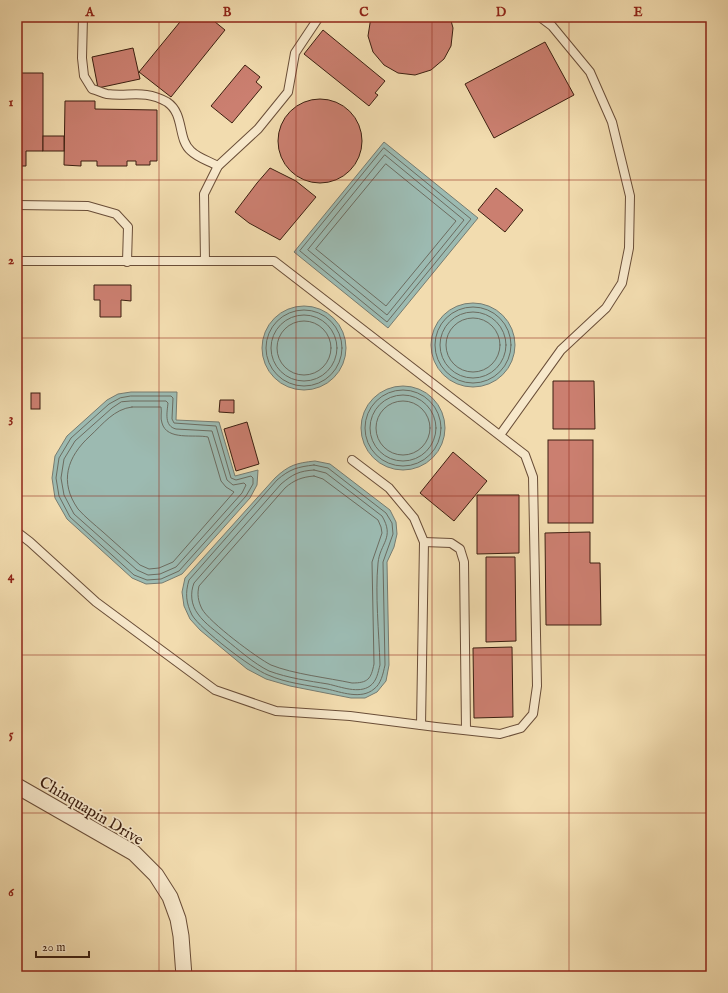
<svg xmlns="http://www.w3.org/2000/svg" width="728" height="993" viewBox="0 0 728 993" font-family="'IM FELL English',serif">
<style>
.water{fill:#9cbab1;stroke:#767c71}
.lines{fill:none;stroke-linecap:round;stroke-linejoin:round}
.shore{stroke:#6c6c60;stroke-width:1}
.building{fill:#cb7f70;stroke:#3c1f10}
.service-casing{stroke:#6a4e38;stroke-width:10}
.minor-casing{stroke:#6a4e38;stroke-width:17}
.service{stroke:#f7e8cb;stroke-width:8}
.minor{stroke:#f7e8cb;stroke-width:15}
.grid{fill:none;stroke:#8f2418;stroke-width:1;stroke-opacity:0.55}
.labels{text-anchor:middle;stroke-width:3.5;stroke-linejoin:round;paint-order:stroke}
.street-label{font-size:16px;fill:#3c1f10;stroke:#f7e8cb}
.neatline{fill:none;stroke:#8f2418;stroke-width:1.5}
.grid-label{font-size:13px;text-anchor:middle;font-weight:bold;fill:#8f2418}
</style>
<rect width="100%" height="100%" fill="#f2dcaf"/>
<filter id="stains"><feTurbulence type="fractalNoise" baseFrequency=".005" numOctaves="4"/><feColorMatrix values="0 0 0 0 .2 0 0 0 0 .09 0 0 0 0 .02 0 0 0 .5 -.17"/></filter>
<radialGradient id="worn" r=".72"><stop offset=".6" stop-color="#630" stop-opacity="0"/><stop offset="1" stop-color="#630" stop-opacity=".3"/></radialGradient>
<g class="water">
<path d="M384,142L478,218L388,328L294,252Z"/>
<circle cx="473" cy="345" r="42"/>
<circle cx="304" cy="348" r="42"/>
<circle cx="403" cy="428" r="42"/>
<path d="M131,392H177L176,420L219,422L235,476L258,470L257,485L250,498L182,574L162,583L146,584L132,578L67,519L55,498L52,478L55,456L67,436L107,400L118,394Z"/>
<path d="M315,461L330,464L390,510L396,522L397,534L394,547L387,562L389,665L386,681L377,692L365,698H351L290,686L266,679L247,669L200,630L190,619L184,606L182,592L185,578L275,478C289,465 296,463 315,461Z"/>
</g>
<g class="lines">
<g class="shore">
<path d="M384,148L471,219L387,322L300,251Z"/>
<path d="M385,155L464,220L387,315L308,250Z"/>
<path d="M386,164L456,221L386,306L316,249Z"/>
<circle cx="473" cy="345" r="38"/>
<circle cx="304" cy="348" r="38"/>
<circle cx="473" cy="345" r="33"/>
<circle cx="304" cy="348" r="33"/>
<circle cx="473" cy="345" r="27"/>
<circle cx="304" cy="348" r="27"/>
<circle cx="403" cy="428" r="38"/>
<circle cx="403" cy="428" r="33"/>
<path d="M131,396H171L173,398L172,419L174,423L216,426L231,478L236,480L251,476L253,478V484L246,496L179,571L161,579L147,580L134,575L70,517L59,496L56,478L59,458L71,438L109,404L120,398Z"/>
<circle cx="403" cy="428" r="27"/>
<path d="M131,401H166L168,403C167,413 164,426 176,429L212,431L227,480L233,485L244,483L246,485L242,493L176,567L160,574L148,575L137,570L74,514L64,495L61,478L64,459L75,441L112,408L121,402Z"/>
<path d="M132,407H161C162,412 160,418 162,423C167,441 194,434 208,437L221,481L226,487L234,492L173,562L159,568L149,569L140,565C128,554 115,543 103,532C95,525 85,517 78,509C59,482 67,457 90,436C103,424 114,409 132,407Z"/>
<path d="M314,465L328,468L386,513L392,523L393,534L383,562L385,665C383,674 381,684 374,689C361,700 341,692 327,689C307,685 286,683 268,675C252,669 200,629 192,615C186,603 185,593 189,580L277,480C290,469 297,467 314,465Z"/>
<path d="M314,470L326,473L382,516C395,538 380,543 378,563C375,595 379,632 380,665C378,672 377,681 370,686C359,694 341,687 328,684C309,681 288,678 269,671C253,663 239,650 225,639C216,631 205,624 198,614C191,605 190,593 194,583L281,484C293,474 299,471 314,470Z"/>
<path d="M314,476L323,479L378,520L381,527L382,533L372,562L374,664C371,679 368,683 352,683C329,678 293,674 271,665C257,658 209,622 202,609C198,601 197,594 199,586L285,488C294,480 302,477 314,476Z"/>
</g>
</g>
<g class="building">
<path d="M184,17H209L225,30L171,97L139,72Z"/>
<path d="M371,17H450L453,28L451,46L444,59L431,70L415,75L398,73L384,65L373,52L368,36Z"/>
<path d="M592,17H614L605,20L596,19Z"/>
<path d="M323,30L385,81L375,93L378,95L369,106L304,54Z"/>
<path d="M545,42L574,95L494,138L465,84Z"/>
<path d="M133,48L140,79L98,88L92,57Z"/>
<path d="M245,65L260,77L256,82L262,87L232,123L211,106Z"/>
<path d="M17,73H43V151H26V166H17Z"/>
<circle cx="320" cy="141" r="42"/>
<path d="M65,101H95V109L157,110V161H150V165H136V161H127V166H97V161H81V166L64,165Z"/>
<rect x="43" y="136" width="21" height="15"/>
<path d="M270,168L296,181L316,197L280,240L249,223L235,212L257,183Z"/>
<path d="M496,188L523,210L505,232L478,210Z"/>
<path d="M94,285H131V301L121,300V317H100V300H94Z"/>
<path d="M553,381H594L595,429H553Z"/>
<rect x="31" y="393" width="9" height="16"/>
<path d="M220,400H234V413L219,412Z"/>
<path d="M247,422L259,464L236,471L224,429Z"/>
<rect x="548" y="440" width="45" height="83"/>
<path d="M453,452L487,481L454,521L420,493Z"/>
<path d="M477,495H519V553L477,554Z"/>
<path d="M590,532V563H600L601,625H546L545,533Z"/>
<path d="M486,557H515L516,641L486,642Z"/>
<path d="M512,647L513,717L474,718L473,648Z"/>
</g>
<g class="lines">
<defs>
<g id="service">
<path d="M83,17L82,58L84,76L92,89C97,90 102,93 107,94C129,97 144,89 167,102C185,114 177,139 191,151C198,158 209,161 218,166"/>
<path d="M17,205L88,206L116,214L128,227L127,262"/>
<path d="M17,261H274L525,455L533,477L537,686L533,714L521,728L500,734L436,727L350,716L276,711L215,690L96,602L30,542L17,532"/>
<path d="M205,261L204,194L218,166L258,129L288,92L295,53L319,17"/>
<path d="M500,435L561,350L606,308L622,283L629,248L630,196L612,122L590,72L552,26L540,17"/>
<path d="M352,460L389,488L414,518L424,542L421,725"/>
<path d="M424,542L451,543L460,549L464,562L466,730"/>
</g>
<path id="minor" d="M17,786L134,853L156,875L170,897L178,919L181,936L184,976"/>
</defs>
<use href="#service" class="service-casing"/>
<use href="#minor" class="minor-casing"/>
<use href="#service" class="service"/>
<use href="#minor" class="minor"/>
</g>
<path class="grid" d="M159,17V976M296,17V976M432,17V976M569,17V976M17,180H711M17,338H711M17,496H711M17,655H711M17,813H711"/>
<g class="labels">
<g class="street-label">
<text transform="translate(92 810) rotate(31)" y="6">Chinquapin Drive</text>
</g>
</g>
<rect width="728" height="993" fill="none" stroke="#f2dcaf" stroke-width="44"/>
<path d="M36 951v6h53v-6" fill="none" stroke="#3c1f10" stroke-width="2"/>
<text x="42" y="951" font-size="12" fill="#3c1f10" stroke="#f7e8cb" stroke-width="3" paint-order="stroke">20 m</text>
<rect x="22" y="22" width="684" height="949" class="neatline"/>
<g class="grid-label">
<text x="90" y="16">A</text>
<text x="227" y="16">B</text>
<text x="364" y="16">C</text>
<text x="501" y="16">D</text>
<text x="638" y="16">E</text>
<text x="11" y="106">1</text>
<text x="11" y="264">2</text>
<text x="11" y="422">3</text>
<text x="11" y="580">4</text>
<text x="11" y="738">5</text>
<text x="11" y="896">6</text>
</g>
<rect width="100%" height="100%" filter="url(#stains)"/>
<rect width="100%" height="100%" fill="url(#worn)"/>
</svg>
